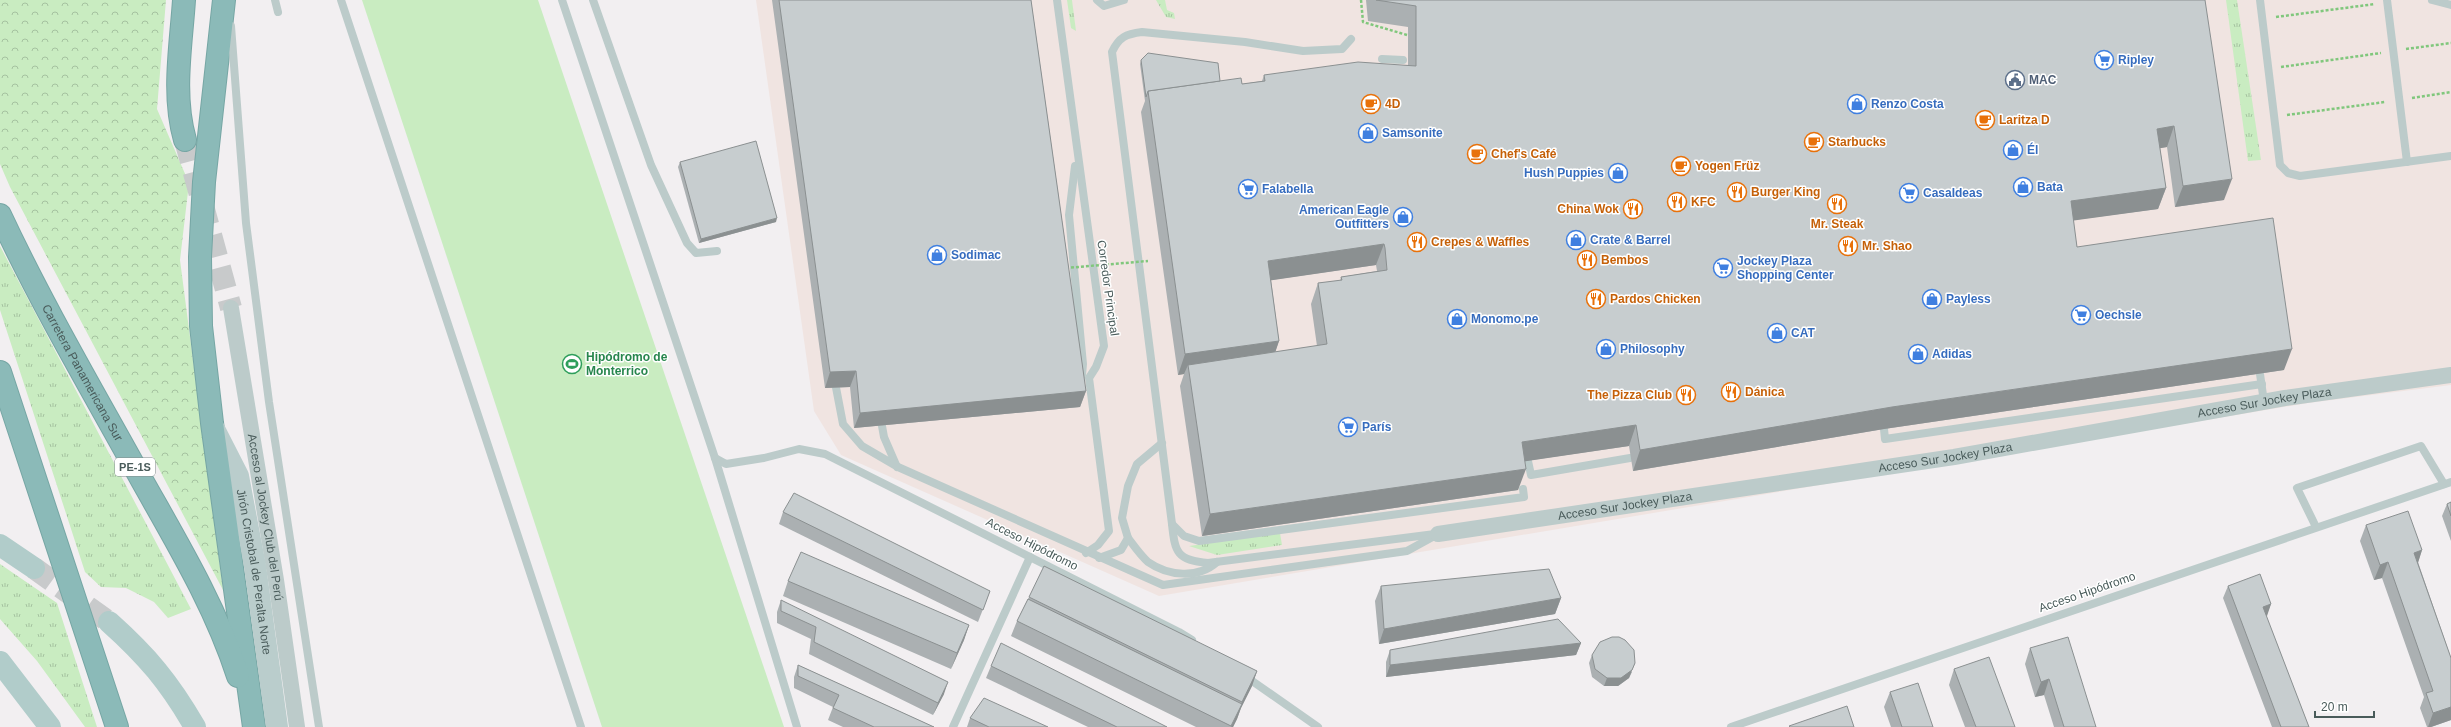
<svg xmlns="http://www.w3.org/2000/svg" width="2451" height="727" viewBox="0 0 2451 727" font-family="Arial,sans-serif">
<style>
.commercial{fill:#f0e4e1}
.grass{fill:url(#grass-tufts)}
.forest{fill:url(#forest-crowns)}
.pitch{fill:#c9ecc1}
.lines{fill:none;stroke-linecap:round;stroke-linejoin:round}
.primary-tunnel{stroke:#c8cacb;stroke-width:22;stroke-dasharray:22 11;stroke-linecap:butt}
.highway-tunnel{stroke:#c8cacb;stroke-width:22;stroke-dasharray:22 11;stroke-linecap:butt}
.highway-casing{stroke:#76a6a4;stroke-width:24}
.path{stroke:#80c77c;stroke-width:2.5;stroke-dasharray:3 2;stroke-linecap:butt}
.lane{stroke:#bccbca;stroke-width:8}
.street{stroke:#bccbca;stroke-width:16}
.secondary{stroke:#bacdcc;stroke-width:22}
.primary{stroke:#b1ccca;stroke-width:22}
.highway{stroke:#8bbab8;stroke-width:22}
.path-bridge{stroke:#80c77c;stroke-width:2.5;stroke-dasharray:3 2;stroke-linecap:butt}
.wall{fill:#abb0b2;fill-rule:evenodd}
.shaded-wall{fill:#8b9091}
.building{fill:#c7cdcf;stroke:#8b9091}
.labels{text-anchor:middle;stroke-width:3;stroke-linejoin:round;paint-order:stroke}
.shield{fill:#fff;stroke:#808c8c;stroke-width:1}
.shield-label{font-size:11px;font-weight:bold;fill:#495b5a}
.shop-label{font-size:12px;font-weight:bold;fill:#366cbe;stroke:#fff;text-anchor:start}
.service-label{font-size:12px;font-weight:bold;fill:#4e5e75;stroke:#fff;text-anchor:start}
.food-label{font-size:12px;font-weight:bold;fill:#c56008;stroke:#fff;text-anchor:start}
.street-label{font-size:12px;fill:#495b5a;stroke:#fff}
.leisure-label{font-size:12px;font-weight:bold;fill:#27864d;stroke:#fff;text-anchor:start}
</style>
<defs>
<pattern id="grass-tufts" width="24" height="20" patternUnits="userSpaceOnUse"><rect width="24" height="20" fill="#c9ecc1"/><path d="M3 7l-1-3M5 7V3M7 7l1-3M15 17l-1-3M17 17v-4M19 17l1-3" fill="none" stroke="#a5c2a0"/></pattern>
<pattern id="forest-crowns" width="20" height="18" patternUnits="userSpaceOnUse"><rect width="20" height="18" fill="#c9ecc1"/><path d="M2 6a3 3 0 1 1 6 0M12 15a3 3 0 1 1 6 0" fill="none" stroke="#a5c2a0"/></pattern>
</defs>
<rect width="100%" height="100%" fill="#f2eff1"/>
<path class="commercial" d="M756,0H2451V385L2308,403L1159,596L841,455L814,411Z"/>
<g class="grass">
<path d="M1067,0H1072L1076,31L1071,28Z"/>
<path d="M1156,0H1165L1167,10L1174,13L1175,19L1166,17Z"/>
<path d="M2226,0H2237L2261,160L2248,161Z"/>
<path d="M0,246L191,609L168,618L154,602L126,588L101,587L85,572L0,310Z"/>
<path d="M1280,533L1282,545L1217,555L1189,546Z"/>
<path d="M0,564L57,603L97,727H85L37,661L0,619Z"/>
</g>
<path class="forest" d="M0,0H166L157,109L189,183L180,260L223,590L10,187L0,164Z"/>
<path class="pitch" d="M362,0H538L784,727H602Z"/>
<g class="lines">
<path class="primary-tunnel" d="M34,568L109,622"/>
<path class="highway-tunnel" d="M185,140L231,308"/>
<defs>
<g id="highway">
<path d="M184,0C181,46 172,95 185,140"/>
<path d="M224,0L204,182L200,257L201,326L212,423L254,727"/>
<path id="s4" d="M0,215C43,307 95,395 144,484C179,546 216,608 238,676"/>
<path d="M0,372L117,727"/>
</g>
</defs>
<use href="#highway" class="highway-casing"/>
<g class="path">
<path d="M1361,0L1363,22L1407,35"/>
<path d="M2276,17L2375,4"/>
<path d="M2406,49L2451,43"/>
<path d="M2281,67L2381,53"/>
<path d="M2412,98L2451,92"/>
<path d="M2287,115L2385,102"/>
</g>
<g class="lane">
<path d="M275,0L278,12"/>
<path d="M341,0L581,727"/>
<path d="M562,0L715,458L797,727"/>
<path d="M593,0L651,165L687,243L696,253L717,251"/>
<path d="M1057,0L1104,346L1096,367L1089,378L1109,531L1098,545L1086,553"/>
<path d="M1097,0L1104,6L1124,0"/>
<path d="M2260,0L2280,165L2288,173L2300,176L2451,156"/>
<path d="M2387,0L2407,162"/>
<path d="M2432,0L2451,5"/>
<path d="M231,26L246,223L269,402L319,727"/>
<path d="M1351,39L1342,49L1303,51L1245,42L1142,32C1126,34 1119,37 1112,52L1172,524L1184,536L1199,541L1524,497L1523,489"/>
<path d="M1382,59L1403,60"/>
<path d="M1075,166L1069,215L1083,364L1082,375"/>
<path d="M2260,374L2264,402"/>
<path d="M834,377L843,424L862,446L898,467L1163,585L1407,551L1438,534"/>
<path d="M882,426L884,437L897,467"/>
<path d="M1884,429L1885,439L2262,384"/>
<path d="M715,458L726,464L764,458L799,449L825,454L1179,632L1192,640"/>
<path d="M1528,461L1531,475L1630,458"/>
<path d="M1172,524C1175,553 1177,560 1208,563L1435,534"/>
<path d="M2316,527L2297,488L2421,446L2444,484"/>
<path d="M1128,538C1134,546 1141,556 1148,562C1168,576 1198,579 1217,562"/>
<path d="M1099,558L1121,550L1128,538L1122,518L1128,486L1137,464L1162,443"/>
<path d="M1245,676L1318,727"/>
<path d="M953,727L1030,557"/>
<path d="M1731,727L2451,482"/>
</g>
<g class="street">
<path id="s1" d="M231,308L276,580L297,727"/>
<path id="s2" d="M1438,534L1954,457L2285,398L2451,375"/>
</g>
<path class="secondary" id="s3" d="M214,429L238,476L255,566L277,727"/>
<g class="primary">
<path d="M0,545L34,568"/>
<path d="M109,622C147,656 169,682 195,727"/>
<path d="M0,662L50,727"/>
</g>
<use href="#highway" class="highway"/>
<path class="path-bridge" d="M1066,268L1148,261"/>
</g>
<g class="wall">
<path d="M772,0H1031L1086,391L1080,407L854,428L850,387L825,388Z"/>
<path d="M1366,0H2205L2224,200L2175,207L2167,147L2160,148L2166,188L2158,209L2073,220L2077,247L2284,370L1884,429L1633,471L1629,446L1525,461L1518,490L1202,536L1180,386L1184,374L1178,375L1141,112L1145,101L1140,64L1141,60L1219,81L1242,84L1262,81L1264,75L1408,65V27L1368,21ZM1376,265L1377,271L1341,277L1340,281L1318,283L1311,304L1317,346L1275,352L1279,341L1271,280Z"/>
<path d="M680,162L776,222L699,243L678,167Z"/>
<path d="M2451,502V541L2442,516L2447,504Z"/>
<path d="M783,512L990,591L978,622L779,524Z"/>
<path d="M2366,525L2422,550L2418,562L2451,658V720L2431,727H2427L2420,708L2424,697L2382,578L2374,580L2360,541Z"/>
<path d="M788,581L969,625L964,640L951,669L783,596Z"/>
<path d="M1381,586L1561,598L1555,614L1379,644L1375,601Z"/>
<path d="M2228,586L2271,604L2266,616L2309,727H2272L2223,598Z"/>
<path d="M1029,597L1257,671L1252,686L1241,708L1237,719L1233,727H1196L1011,636L1017,621Z"/>
<path d="M781,600L944,694L933,715L809,654L811,639L777,623V612Z"/>
<path d="M1581,643L1576,655L1386,677V662L1390,650Z"/>
<path d="M2030,648L2096,727H2054L2044,695L2035,697L2025,664Z"/>
<path d="M1592,655L1632,672L1629,678L1618,686H1604L1592,677L1589,663Z"/>
<path d="M798,665L934,727H843L828,720L833,707L794,688V677Z"/>
<path d="M991,666L1167,727H1088L986,678Z"/>
<path d="M1954,669L2015,727H1965L1949,685Z"/>
<path d="M1890,692L1933,727H1891L1884,707Z"/>
<path d="M970,718L1048,727H967Z"/>
</g>
<g class="shaded-wall">
<path d="M2174,126L2167,147L2150,150L2157,129Z"/>
<path d="M2232,179L2224,200L2175,207L2183,186Z"/>
<path d="M2166,188L2158,209L2063,222L2071,201Z"/>
<path d="M777,218L776,222L699,243L701,239Z"/>
<path d="M1384,244L1376,265L1260,282L1268,261Z"/>
<path d="M1279,341L1272,362L1188,365L1184,374L1178,375L1185,354Z"/>
<path d="M2292,349L2284,370L1884,429L1633,471L1640,450L1892,407Z"/>
<path d="M856,371L850,387L825,388L830,372Z"/>
<path d="M1086,391L1080,407L854,428L860,413Z"/>
<path d="M1636,425L1629,446L1514,463L1522,442Z"/>
<path d="M1526,469L1518,490L1202,536L1210,514Z"/>
<path d="M2422,550L2417,566L2414,553Z"/>
<path d="M2388,562L2382,578L2374,580L2380,565Z"/>
<path d="M1561,598L1555,614L1379,644L1384,629Z"/>
<path d="M2271,604L2267,616L2259,619L2263,607Z"/>
<path d="M969,625L964,640L951,669L957,653Z"/>
<path d="M1581,643L1576,655L1386,677L1390,665Z"/>
<path d="M1635,663L1629,678L1618,686H1604L1607,678Z"/>
<path d="M1257,671L1252,686L1241,708L1237,719L1233,727H1231L1237,714L1242,702Z"/>
<path d="M2049,679L2044,695L2035,697L2041,682Z"/>
<path d="M948,682L944,694L933,715L938,703Z"/>
<path d="M2451,707V720L2431,727H2428L2433,713Z"/>
</g>
<g class="building">
<path d="M779,0H1031L1086,391L860,413L856,371L830,372Z"/>
<path d="M1376,0H2205L2232,179L2183,186L2174,126L2157,129L2166,188L2071,201L2077,247L2273,218L2292,349L1892,407L1640,450L1636,425L1522,442L1526,469L1210,514L1188,365L1327,344L1318,283L1342,280L1341,277L1387,270L1385,248L1384,244L1268,261L1279,341L1185,354L1148,91L1241,78L1242,84L1265,81L1264,75L1358,62L1416,66V6Z"/>
<path d="M1148,53L1218,63L1220,81L1148,91L1146,97L1141,60Z"/>
<path d="M756,141L777,218L701,239L680,162Z"/>
<path d="M794,493L990,591L983,610L783,512Z"/>
<path d="M2451,502V516L2447,504Z"/>
<path d="M2408,511L2422,550L2414,553L2451,658V707L2433,713L2426,693L2433,691L2388,562L2380,565L2366,525Z"/>
<path d="M801,552L969,625L957,653L788,581Z"/>
<path d="M1044,566L1257,671L1242,702L1029,597Z"/>
<path d="M1549,569L1561,598L1384,629L1381,586Z"/>
<path d="M2260,574L2271,604L2263,607L2309,727H2281L2228,586Z"/>
<path d="M1028,599L1242,704L1231,726L1017,621Z"/>
<path d="M781,600L948,682L938,703L814,642L816,627L781,611Z"/>
<path d="M1558,619L1581,643L1390,665V650Z"/>
<path d="M1612,637H1619L1625,640L1634,650L1635,663L1632,670L1621,678H1607L1595,669L1592,655L1600,642Z"/>
<path d="M2068,637L2096,727H2064L2049,679L2041,682L2030,648Z"/>
<path d="M1001,643L1167,727H1117L991,666Z"/>
<path d="M1989,657L2015,727H1976L1954,669Z"/>
<path d="M798,665L934,727H874L833,708L839,695L798,676Z"/>
<path d="M1918,683L1933,727H1902L1890,692Z"/>
<path d="M984,698L1048,727H989L970,718Z"/>
<path d="M1847,706L1854,727H1790L1789,726Z"/>
</g>
<defs>
<symbol id="supermarket-ring" viewBox="-11 -11 22 22"><circle r="9.5" fill="#fff" stroke="#3f7fe0" stroke-width="1.5"/><path d="M-6-5.5h2.5l.6 2H6L4.5 2H-2.5L-4.4-4H-6ZM-1.5 3.2a1.3 1.3 0 1 0 .1 0ZM3 3.2a1.3 1.3 0 1 0 .1 0Z" fill="#3f7fe0"/></symbol>
<symbol id="civic-ring" viewBox="-11 -11 22 22"><circle r="9.5" fill="#fff" stroke="#5c6f8a" stroke-width="1.5"/><path d="M-.6-6.5H3V-4.5H.6V-3L4-1V1h2V6H-6V1h2V-1L-.6-3ZM-1.2 2.5V6h2.4V2.5Z" fill="#5c6f8a"/></symbol>
<symbol id="cafe-ring" viewBox="-11 -11 22 22"><circle r="9.5" fill="#fff" stroke="#e8710a" stroke-width="1.5"/><path d="M-5.5-4.5H6V0H3Q3 3.5 0 3.5H-2.5Q-5.5 3.5-5.5 0ZM3-3.2v2h1.7v-2ZM-6 4.5H4V6H-6Z" fill="#e8710a"/></symbol>
<symbol id="shop-ring" viewBox="-11 -11 22 22"><circle r="9.5" fill="#fff" stroke="#3f7fe0" stroke-width="1.5"/><path d="M-5-2.5h2.3a2.7 3.5 0 0 1 5.4 0H5L5.5 6h-11ZM-1.5-2.5h3a1.5 2.3 0 0 0-3 0Z" fill="#3f7fe0"/></symbol>
<symbol id="restaurant-ring" viewBox="-11 -11 22 22"><circle r="9.5" fill="#fff" stroke="#e8710a" stroke-width="1.5"/><path d="M-5-6h1v4h1v-4h1v4h1v-4h1v5L-1.5 .5V6h-2V.5L-5-1ZM5-6V6H3V1.5H1.5Q1.5-4 5-6Z" fill="#e8710a"/></symbol>
<symbol id="stadium-ring" viewBox="-11 -11 22 22"><circle r="9.5" fill="#fff" stroke="#2e9e5b" stroke-width="1.5"/><path d="M0-5a6.5 5 0 1 0 0 10a6.5 5 0 1 0 0-10ZM-3.5-1.8h7v3.6h-7Z" fill="#2e9e5b"/></symbol>
</defs>
<g fill-rule="evenodd">
<use href="#supermarket-ring" x="2093" y="49" width="22" height="22"/>
<use href="#civic-ring" x="2004" y="69" width="22" height="22"/>
<use href="#cafe-ring" x="1360" y="93" width="22" height="22"/>
<use href="#shop-ring" x="1846" y="93" width="22" height="22"/>
<use href="#cafe-ring" x="1974" y="109" width="22" height="22"/>
<use href="#shop-ring" x="1357" y="122" width="22" height="22"/>
<use href="#cafe-ring" x="1803" y="131" width="22" height="22"/>
<use href="#shop-ring" x="2002" y="139" width="22" height="22"/>
<use href="#cafe-ring" x="1466" y="143" width="22" height="22"/>
<use href="#cafe-ring" x="1670" y="155" width="22" height="22"/>
<use href="#shop-ring" x="1607" y="162" width="22" height="22"/>
<use href="#shop-ring" x="2012" y="176" width="22" height="22"/>
<use href="#supermarket-ring" x="1237" y="178" width="22" height="22"/>
<use href="#restaurant-ring" x="1726" y="181" width="22" height="22"/>
<use href="#supermarket-ring" x="1898" y="182" width="22" height="22"/>
<use href="#restaurant-ring" x="1666" y="191" width="22" height="22"/>
<use href="#restaurant-ring" x="1826" y="193" width="22" height="22"/>
<use href="#restaurant-ring" x="1622" y="198" width="22" height="22"/>
<use href="#shop-ring" x="1392" y="206" width="22" height="22"/>
<use href="#shop-ring" x="1565" y="229" width="22" height="22"/>
<use href="#restaurant-ring" x="1406" y="231" width="22" height="22"/>
<use href="#restaurant-ring" x="1837" y="235" width="22" height="22"/>
<use href="#shop-ring" x="926" y="244" width="22" height="22"/>
<use href="#restaurant-ring" x="1576" y="249" width="22" height="22"/>
<use href="#supermarket-ring" x="1712" y="257" width="22" height="22"/>
<use href="#restaurant-ring" x="1585" y="288" width="22" height="22"/>
<use href="#shop-ring" x="1921" y="288" width="22" height="22"/>
<use href="#supermarket-ring" x="2070" y="304" width="22" height="22"/>
<use href="#shop-ring" x="1446" y="308" width="22" height="22"/>
<use href="#shop-ring" x="1766" y="322" width="22" height="22"/>
<use href="#shop-ring" x="1595" y="338" width="22" height="22"/>
<use href="#shop-ring" x="1907" y="343" width="22" height="22"/>
<use href="#stadium-ring" x="561" y="353" width="22" height="22"/>
<use href="#restaurant-ring" x="1720" y="381" width="22" height="22"/>
<use href="#restaurant-ring" x="1675" y="384" width="22" height="22"/>
<use href="#supermarket-ring" x="1337" y="416" width="22" height="22"/>
</g>
<g class="labels">
<rect class="shield" x="115" y="458" width="40" height="18" rx="3"/>
<g class="shield-label">
<text x="135" y="471">PE-1S</text>
</g>
<g class="shop-label">
<text x="2118" y="64">Ripley</text>
<text x="1871" y="108">Renzo Costa</text>
<text x="1382" y="137">Samsonite</text>
<text x="2027" y="154">Él</text>
<text x="1604" y="177" text-anchor="end">Hush Puppies</text>
<text x="2037" y="191">Bata</text>
<text x="1262" y="193">Falabella</text>
<text x="1923" y="197">CasaIdeas</text>
<text x="1389" y="214" text-anchor="end">American Eagle<tspan x="1389" dy="14">Outfitters</tspan></text>
<text x="1590" y="244">Crate &amp; Barrel</text>
<text x="951" y="259">Sodimac</text>
<text x="1737" y="265">Jockey Plaza<tspan x="1737" dy="14">Shopping Center</tspan></text>
<text x="1946" y="303">Payless</text>
<text x="2095" y="319">Oechsle</text>
<text x="1471" y="323">Monomo.pe</text>
<text x="1791" y="337">CAT</text>
<text x="1620" y="353">Philosophy</text>
<text x="1932" y="358">Adidas</text>
<text x="1362" y="431">París</text>
</g>
<g class="service-label">
<text x="2029" y="84">MAC</text>
</g>
<g class="food-label">
<text x="1385" y="108">4D</text>
<text x="1999" y="124">Laritza D</text>
<text x="1828" y="146">Starbucks</text>
<text x="1491" y="158">Chef's Café</text>
<text x="1695" y="170">Yogen Früz</text>
<text x="1751" y="196">Burger King</text>
<text x="1691" y="206">KFC</text>
<text x="1619" y="213" text-anchor="end">China Wok</text>
<text x="1837" y="228" text-anchor="middle">Mr. Steak</text>
<text x="1431" y="246">Crepes &amp; Waffles</text>
<text x="1862" y="250">Mr. Shao</text>
<text x="1601" y="264">Bembos</text>
<text x="1610" y="303">Pardos Chicken</text>
<text x="1745" y="396">Dánica</text>
<text x="1672" y="399" text-anchor="end">The Pizza Club</text>
</g>
<g class="street-label">
<text transform="translate(1108 288) rotate(82)" y="4">Corredor Principal</text>
<text dy="4" stroke="none"><textPath href="#s4" startOffset="178">Carretera Panamericana Sur</textPath></text>
<text dy="4" stroke="none"><textPath href="#s2" startOffset="837">Acceso Sur Jockey Plaza</textPath></text>
<text dy="4" stroke="none"><textPath href="#s2" startOffset="513">Acceso Sur Jockey Plaza</textPath></text>
<text dy="4" stroke="none"><textPath href="#s2" startOffset="189">Acceso Sur Jockey Plaza</textPath></text>
<text dy="4" stroke="none"><textPath href="#s1" startOffset="212">Acceso al Jockey Club del Perú</textPath></text>
<text transform="translate(1032 544) rotate(27)" y="4">Acceso Hipódromo</text>
<text dy="4" stroke="none"><textPath href="#s3" startOffset="150">Jirón Cristobal de Peralta Norte</textPath></text>
<text transform="translate(2087 592) rotate(-19)" y="4">Acceso Hipódromo</text>
</g>
<g class="leisure-label">
<text x="586" y="361">Hipódromo de<tspan x="586" dy="14">Monterrico</tspan></text>
</g>
</g>
<path d="M2315 711v6h59v-6" fill="none" stroke="#495b5a" stroke-width="2"/>
<text x="2321" y="711" font-size="12" fill="#495b5a" stroke="#ffffff" stroke-width="3" paint-order="stroke">20 m</text>
</svg>
